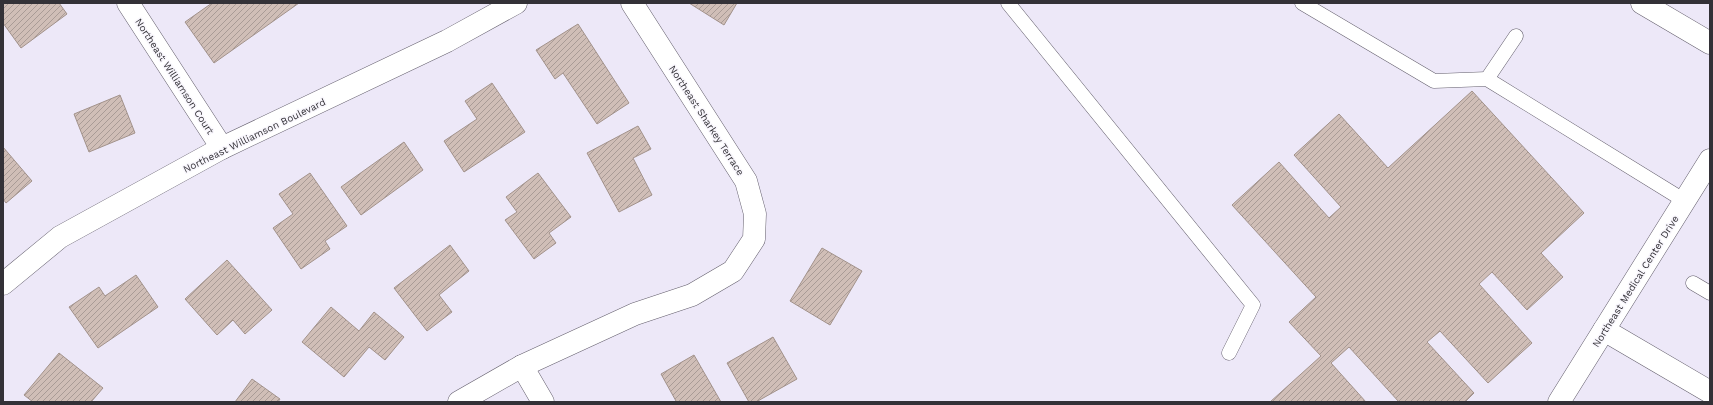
<svg xmlns="http://www.w3.org/2000/svg" width="1713" height="405" viewBox="0 0 1713 405" font-family="'Work Sans',sans-serif">
<style>
.building{fill:url(#building-hatch);stroke:#a2928b}
.lines{fill:none;stroke-linecap:round;stroke-linejoin:round}
.service-casing{stroke:#645f6d;stroke-width:15}
.minor-casing{stroke:#645f6d;stroke-width:23}
.secondary-casing{stroke:#645f6d;stroke-width:23}
.service{stroke:#fff;stroke-width:14}
.minor{stroke:#fff;stroke-width:22}
.secondary{stroke:#fff;stroke-width:22}
.labels{text-anchor:middle;stroke-width:3;stroke-linejoin:round;paint-order:stroke}
.street-label{font-size:10px;fill:#333137;stroke:#f9f7fd}
</style>
<defs>
<pattern id="building-hatch" width="6" height="6" patternUnits="userSpaceOnUse"><rect width="6" height="6" fill="#d0beb7"/><path d="M-1 1l2-2M0 6l6-6M5 7l2-2" fill="none" stroke="#a99b96"/></pattern>
</defs>
<rect width="100%" height="100%" fill="#ede8f8"/>
<g class="building">
<path d="M3,3H59L67,14L21,48L3,23Z"/>
<path d="M212,3H299L214,63L185,22Z"/>
<path d="M689,3H737L724,25Z"/>
<path d="M578,24L629,103L597,124L563,73L555,79L536,50Z"/>
<path d="M492,83L525,132L464,172L444,141L477,119L465,101Z"/>
<path d="M1472,91L1584,213L1541,253L1563,277L1527,310L1492,272L1479,284L1532,343L1488,383L1440,331L1427,342L1474,393L1465,402H1399L1349,347L1331,363L1366,402H1270L1321,356L1289,322L1316,297L1232,205L1279,162L1329,218L1341,207L1294,155L1339,114L1388,168Z"/>
<path d="M120,95L135,133L89,152L74,114Z"/>
<path d="M638,126L651,149L633,158L652,195L619,212L587,153Z"/>
<path d="M404,142L423,170L361,215L341,187Z"/>
<path d="M3,147L32,181L6,203L3,199Z"/>
<path d="M310,173L347,226L325,241L330,249L301,269L273,228L293,214L279,194Z"/>
<path d="M538,173L571,217L549,233L556,243L534,259L505,220L517,212L506,197Z"/>
<path d="M450,245L469,271L439,295L452,312L427,331L394,288Z"/>
<path d="M822,248L862,271L830,325L790,301Z"/>
<path d="M227,260L272,310L245,334L233,320L217,335L185,299Z"/>
<path d="M136,275L158,307L98,348L69,307L99,287L105,296Z"/>
<path d="M331,307L359,331L374,312L404,337L385,360L369,347L344,377L302,342Z"/>
<path d="M773,337L797,379L756,402H749L727,363Z"/>
<path d="M59,353L103,388L91,402H33L24,395Z"/>
<path d="M694,355L721,402H674L676,401L661,374Z"/>
<path d="M252,379L280,399L278,402H235Z"/>
</g>
<g class="lines">
<defs>
<g id="service">
<path d="M1008,3L1253,305L1229,353"/>
<path d="M1302,3L1434,81L1487,79L1685,201"/>
<path d="M1487,79L1516,36"/>
<path d="M1693,283L1710,293"/>
</g>
<g id="minor">
<path d="M128,3L222,148"/>
<path d="M3,284L60,237L222,148L447,41L516,3"/>
<path d="M1604,330L1710,392"/>
<path d="M522,366L543,402"/>
<path d="M459,402L522,366L635,314L692,295L733,271L754,239L755,214L746,181L632,3"/>
<path d="M1559,402L1710,160"/>
</g>
<path id="secondary" d="M1642,3L1710,43"/>
</defs>
<use href="#service" class="service-casing"/>
<use href="#minor" class="minor-casing"/>
<use href="#secondary" class="secondary-casing"/>
<use href="#service" class="service"/>
<use href="#minor" class="minor"/>
<use href="#secondary" class="secondary"/>
</g>
<g class="labels">
<g class="street-label">
<text transform="translate(175 76) rotate(57)" y="4">Northeast Williamson Court</text>
<text transform="translate(707 120) rotate(57)" y="4">Northeast Sharkey Terrace</text>
<text transform="translate(254 135) rotate(-26)" y="4">Northeast Williamson Boulevard</text>
<text transform="translate(1635 281) rotate(-58)" y="4">Northeast Medical Center Drive</text>
</g>
</g>
<rect width="1713" height="405" fill="none" stroke="#333137" stroke-width="8"/>
</svg>
